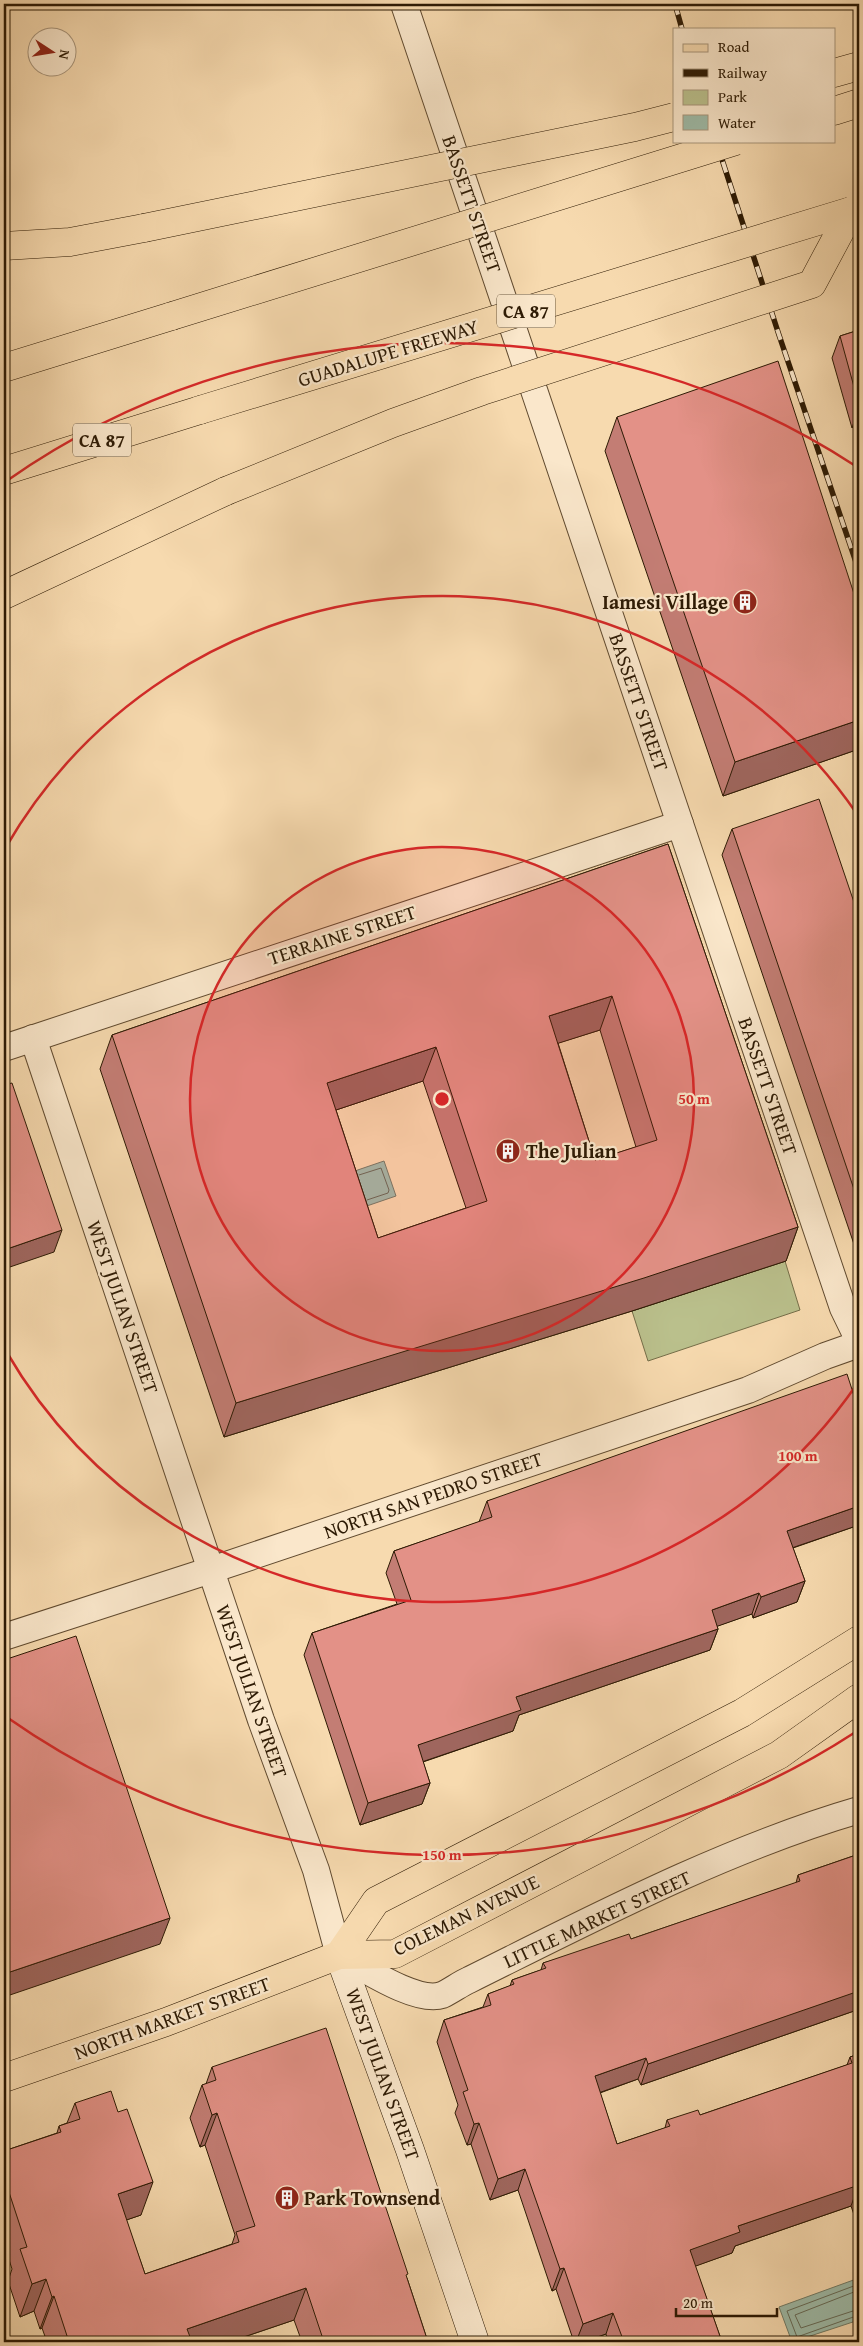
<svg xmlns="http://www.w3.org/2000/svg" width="863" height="2346" viewBox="0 0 863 2346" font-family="'Gentium Book Plus',serif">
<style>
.green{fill:#bac08c;stroke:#746d48}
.water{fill:#9ebba8;stroke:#717b66}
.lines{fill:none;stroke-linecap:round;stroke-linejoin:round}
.shore{stroke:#666a56;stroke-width:1}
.street-casing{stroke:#604a2f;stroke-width:28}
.secondary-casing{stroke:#2d1a04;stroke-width:29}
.primary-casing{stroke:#2d1a04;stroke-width:29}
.highway-casing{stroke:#2d1a04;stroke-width:29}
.street{stroke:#fae7cb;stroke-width:26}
.secondary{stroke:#fae7cb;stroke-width:28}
.primary{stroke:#f7daaf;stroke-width:28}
.highway{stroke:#f7daaf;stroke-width:28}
.rail-casing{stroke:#2d1a04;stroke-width:5.5}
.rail{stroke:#fae7cb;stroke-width:4;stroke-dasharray:11;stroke-linecap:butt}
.highway-bridge-casing{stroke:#2d1a04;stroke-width:29;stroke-linecap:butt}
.highway-bridge{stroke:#f7daaf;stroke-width:28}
.wall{fill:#c37d74;stroke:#2d1a04;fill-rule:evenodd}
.shaded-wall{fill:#9f665e;stroke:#2d1a04}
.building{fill:#e39187;stroke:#2d1a04;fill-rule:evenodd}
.ring{fill:none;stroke:#d62828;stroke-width:2.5}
.labels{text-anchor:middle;stroke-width:4.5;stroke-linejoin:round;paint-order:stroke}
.shield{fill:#fae7cb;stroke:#6a5840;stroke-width:1}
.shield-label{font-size:19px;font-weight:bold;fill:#2d1a04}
.street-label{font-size:20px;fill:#2d1a04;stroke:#fae7cb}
.poi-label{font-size:20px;font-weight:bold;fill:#2d1a04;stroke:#fae7cb;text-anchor:start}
.centre{fill:#d62828;stroke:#fae7cb;stroke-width:2.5}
.ring-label{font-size:15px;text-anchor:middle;font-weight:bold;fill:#d62828;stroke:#fae7cb;stroke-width:4.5;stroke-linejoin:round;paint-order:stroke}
</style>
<rect width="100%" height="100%" fill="#f7daaf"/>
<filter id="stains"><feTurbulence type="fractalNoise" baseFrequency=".004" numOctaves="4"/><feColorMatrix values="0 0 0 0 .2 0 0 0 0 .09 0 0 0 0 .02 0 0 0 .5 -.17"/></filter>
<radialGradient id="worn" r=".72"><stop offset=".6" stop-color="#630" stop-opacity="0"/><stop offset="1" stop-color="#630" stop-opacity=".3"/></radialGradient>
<path class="green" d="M785,1261L800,1310L648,1361L632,1311Z"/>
<g class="water">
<path d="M384,1161L396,1196L358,1209L346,1174Z"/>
<path d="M859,2278V2320L792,2342L779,2307Z"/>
</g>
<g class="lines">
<g class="shore">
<path d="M359,1175L381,1168L389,1190L388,1193L367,1200"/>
<path d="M859,2284L787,2311L797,2337L859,2315"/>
<path d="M859,2290L795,2315L801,2328L859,2309"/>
</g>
<defs>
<g id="street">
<path d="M404,4L843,1308L859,1341"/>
<path d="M33,1038L261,1720L316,1870L339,1955C362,1967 417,2004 442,1995C451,1991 460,1984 469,1980C594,1918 725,1849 859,1810"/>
<path d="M4,1048L680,824"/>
<path d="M4,1637L211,1570L748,1390L825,1356L859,1344"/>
</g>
<path id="secondary" d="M339,1955L410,2150L475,2342"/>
<g id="primary">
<path d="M339,1955L376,1901L742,1713L859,1640"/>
<path d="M4,2078L166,2022L339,1955L395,1954L779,1755L859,1698"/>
</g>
<g id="highway">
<path d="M834,73L859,66"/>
<path d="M834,111L859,103"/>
<path d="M4,246L70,242L144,228"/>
<path d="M4,368L172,316"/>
<path d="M4,471L200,410"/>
<path d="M4,595L226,491"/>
</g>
</defs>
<use href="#street" class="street-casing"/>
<use href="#secondary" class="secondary-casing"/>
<use href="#primary" class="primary-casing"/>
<use href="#highway" class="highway-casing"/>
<use href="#street" class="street"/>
<use href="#secondary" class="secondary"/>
<use href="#primary" class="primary"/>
<use href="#highway" class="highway"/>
<defs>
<g id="rail">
<path d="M675,4L682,29"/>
<path d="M716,141L779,335L859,571"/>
</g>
</defs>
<use href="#rail" class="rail-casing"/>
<use href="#rail" class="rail"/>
<defs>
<g id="highway-bridge">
<path d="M144,228L635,127L674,117"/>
<path d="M172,316L736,141"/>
<path d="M200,410L851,211"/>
<path d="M226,491L393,423L482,391L812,284L851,211"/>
</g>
</defs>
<use href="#highway-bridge" class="highway-bridge-casing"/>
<use href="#highway-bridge" class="highway-bridge"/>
</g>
<g class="wall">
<path d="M859,330V446L853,427L852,428L832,358L840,336Z"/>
<path d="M617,417L859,609V749L723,796L605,451Z"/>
<path d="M732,829L859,917V1259L722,855Z"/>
<path d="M668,844L798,1227L786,1261L632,1311L224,1437L100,1069L112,1035ZM600,1030L636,1147L595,1160L558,1043ZM423,1081L466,1208L378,1238L336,1110Z"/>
<path d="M859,1411V1525L793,1548L805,1581L797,1602L753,1618L752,1614L717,1626L718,1629L710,1650L519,1715L513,1731L423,1762L430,1783L422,1804L360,1825L304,1655L312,1633L397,1604L386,1573L394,1551L479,1522L487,1501Z"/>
<path d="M859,1854V2003L856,2004L854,2011L641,2085L638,2079L600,2093L617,2144L665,2128L667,2120L700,2115L847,2065L850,2057L859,2054V2229L851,2206L735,2246L732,2253L695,2266L722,2342H608L606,2334L583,2342H574L556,2289L552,2291L518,2190L490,2200L471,2144L467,2145L455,2113L458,2105L437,2042L444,2020L483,2007L488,1994L510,1986L512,1980L541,1970L543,1963L631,1939L796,1883L798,1875Z"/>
<path d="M212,2067L407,2278L428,2342H302L294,2320L229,2342H47L42,2328L40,2329L34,2311L20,2317L8,2281L12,2269L4,2244V2151L57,2133L59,2126L67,2123L75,2103L141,2215L126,2220L145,2274L232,2244L235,2235L205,2145L200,2147L190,2118L202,2085L206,2084Z"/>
</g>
<g class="shaded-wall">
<path d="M859,407V411L853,427L852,428Z"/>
<path d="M859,720V749L723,796L735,762Z"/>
<path d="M612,996L600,1030L537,1050L549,1016Z"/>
<path d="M436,1047L423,1081L315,1117L327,1083Z"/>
<path d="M798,1227L786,1261L632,1311L224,1437L236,1403Z"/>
<path d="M62,1230L54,1252L4,1269V1250Z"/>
<path d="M859,1506V1525L780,1552L787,1531Z"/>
<path d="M805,1581L797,1602L753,1618L761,1597Z"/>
<path d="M759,1593L752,1614L704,1631L712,1610Z"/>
<path d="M718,1629L710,1650L519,1715L513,1731L410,1766L418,1745L516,1697Z"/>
<path d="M430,1783L422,1804L360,1825L368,1803Z"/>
<path d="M170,1918L160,1944L4,1997V1974Z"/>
<path d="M859,1986V2003L856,2004L854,2011L641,2085L648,2064Z"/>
<path d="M646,2058L638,2079L587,2097L595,2076Z"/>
<path d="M217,2113L205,2145L200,2147L212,2115Z"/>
<path d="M479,2123L471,2144L467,2145L474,2124Z"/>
<path d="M525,2169L518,2190L490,2200L498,2179Z"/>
<path d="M153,2182L141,2215L106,2227L118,2194Z"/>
<path d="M859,2184L851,2206L735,2246L732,2253L682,2271L690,2250L738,2226Z"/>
<path d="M564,2268L556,2289L552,2291L560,2269Z"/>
<path d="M46,2279L34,2311L20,2317L32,2284Z"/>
<path d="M306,2288L294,2320L229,2342H182L187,2329Z"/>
<path d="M54,2296L42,2328L40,2329L52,2297Z"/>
<path d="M613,2313L606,2334L583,2342H576L583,2324Z"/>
</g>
<g class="building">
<path d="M859,330V405L840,336Z"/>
<path d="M778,361L859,609V720L735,762L617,417Z"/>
<path d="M819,799L859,917V1204L732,829Z"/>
<path d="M668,844L798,1227L644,1278L236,1403L112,1035ZM612,996L657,1140L595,1160L549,1016ZM436,1047L487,1201L378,1238L327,1083Z"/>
<path d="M12,1083L62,1230L4,1250V1085Z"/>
<path d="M847,1374L859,1411V1506L787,1531L805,1581L761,1597L759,1593L712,1610L718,1629L516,1697L521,1710L418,1745L430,1783L368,1803L312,1633L411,1600L394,1551L492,1517L487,1501Z"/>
<path d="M76,1636L170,1918L4,1974V1660Z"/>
<path d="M859,1854V1991L648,2064L646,2058L595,2076L617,2144L670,2126L667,2120L698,2110L700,2115L852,2063L850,2057L859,2054V2185L738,2226L740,2232L690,2250L722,2342H624L613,2313L583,2324L564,2268L560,2269L525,2169L498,2179L479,2123L474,2124L463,2092L468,2090L444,2020L491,2005L488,1994L514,1984L512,1980L546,1968L543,1963L629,1934L631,1939L800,1881L798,1875Z"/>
<path d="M326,2028L408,2274L406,2275L428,2342H324L306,2288L187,2329L192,2342H69L54,2296L52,2297L46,2279L32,2284L20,2249L27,2247L4,2177V2151L61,2132L59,2126L80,2119L75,2103L111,2091L118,2112L127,2109L153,2182L118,2194L145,2274L239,2242L236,2232L255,2226L217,2113L212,2115L202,2085L216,2080L212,2067Z"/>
</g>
<circle cx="442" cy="1099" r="252" fill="#d62828" fill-opacity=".12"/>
<g class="ring">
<circle cx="442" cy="1099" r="252"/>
<path d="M857 1384A504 504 0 0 1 6 1351M6 847A504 504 0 0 1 857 814"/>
<path d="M854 1733A756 756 0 0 1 8 1718M8 480A756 756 0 0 1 854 465"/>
</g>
<defs>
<symbol id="building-disc" viewBox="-11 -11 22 22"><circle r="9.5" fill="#8f2418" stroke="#fae7cb"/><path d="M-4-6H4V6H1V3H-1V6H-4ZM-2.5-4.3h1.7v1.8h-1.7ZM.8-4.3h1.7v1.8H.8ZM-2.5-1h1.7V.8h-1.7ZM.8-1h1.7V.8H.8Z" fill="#fff"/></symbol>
</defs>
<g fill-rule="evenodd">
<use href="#building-disc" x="731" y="588" width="28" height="28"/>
<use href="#building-disc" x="494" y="1137" width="28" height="28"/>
<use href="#building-disc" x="273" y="2184" width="28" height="28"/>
</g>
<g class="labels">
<g class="shield">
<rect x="497" y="294.5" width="58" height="33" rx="4"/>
<rect x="73" y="423.5" width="58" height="33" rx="4"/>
</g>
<g class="shield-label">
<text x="526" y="318">CA 87</text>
<text x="102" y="447">CA 87</text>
</g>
<g class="street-label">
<text transform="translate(472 204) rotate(71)" y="7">BASSETT STREET</text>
<text transform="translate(388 353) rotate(-17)" y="7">GUADALUPE FREEWAY</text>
<text transform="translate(639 702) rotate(71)" y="7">BASSETT STREET</text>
<text transform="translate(342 935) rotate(-18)" y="7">TERRAINE STREET</text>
<text transform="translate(768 1086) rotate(71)" y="7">BASSETT STREET</text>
<text transform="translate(123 1307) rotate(71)" y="7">WEST JULIAN STREET</text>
<text transform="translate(433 1495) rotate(-19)" y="7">NORTH SAN PEDRO STREET</text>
<text transform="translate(252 1691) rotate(71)" y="7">WEST JULIAN STREET</text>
<text transform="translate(466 1915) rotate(-26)" y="7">COLEMAN AVENUE</text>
<text transform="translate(597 1919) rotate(-25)" y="7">LITTLE MARKET STREET</text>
<text transform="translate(172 2018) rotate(-20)" y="7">NORTH MARKET STREET</text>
<text transform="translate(383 2074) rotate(70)" y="7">WEST JULIAN STREET</text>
</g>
<g class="poi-label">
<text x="728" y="609" text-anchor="end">Iamesi Village</text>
<text x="526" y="1158">The Julian</text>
<text x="304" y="2205">Park Townsend</text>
</g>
</g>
<circle cx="442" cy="1099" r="8" class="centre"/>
<g class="ring-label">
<text x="694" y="1104">50 m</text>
<text x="798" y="1461">100 m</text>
<text x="442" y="1860">150 m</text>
</g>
<rect width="863" height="2346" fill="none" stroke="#f7daaf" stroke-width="20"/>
<rect x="5" y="5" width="853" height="2336" fill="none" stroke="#2d1a04" stroke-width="2.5"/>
<rect x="10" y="10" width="843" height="2326" fill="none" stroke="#2d1a04"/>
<rect x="673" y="28" width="162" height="115" fill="#fae7cb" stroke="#a8957b"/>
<rect x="683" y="44" width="25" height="8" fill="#f7daaf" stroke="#a8957b"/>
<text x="718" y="52" font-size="15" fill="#2d1a04">Road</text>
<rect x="683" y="69" width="25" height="8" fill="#2d1a04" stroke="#a8957b"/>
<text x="718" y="78" font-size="15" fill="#2d1a04">Railway</text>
<rect x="683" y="90" width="25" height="15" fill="#bac08c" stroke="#a8957b"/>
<text x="718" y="102" font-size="15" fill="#2d1a04">Park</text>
<rect x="683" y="115" width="25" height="15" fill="#9ebba8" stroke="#a8957b"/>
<text x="718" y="128" font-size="15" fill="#2d1a04">Water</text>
<g transform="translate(52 52) rotate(102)"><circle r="24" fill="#fae7cb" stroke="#a8957b"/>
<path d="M0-4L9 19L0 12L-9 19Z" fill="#8f2418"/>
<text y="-8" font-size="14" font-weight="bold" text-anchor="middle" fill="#2d1a04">N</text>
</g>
<path d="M676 2308v8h101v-8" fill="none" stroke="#2d1a04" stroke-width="2.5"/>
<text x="683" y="2308" font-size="15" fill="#2d1a04" stroke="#fae7cb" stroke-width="4" paint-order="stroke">20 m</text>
<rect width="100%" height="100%" filter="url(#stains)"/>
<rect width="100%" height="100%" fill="url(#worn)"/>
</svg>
